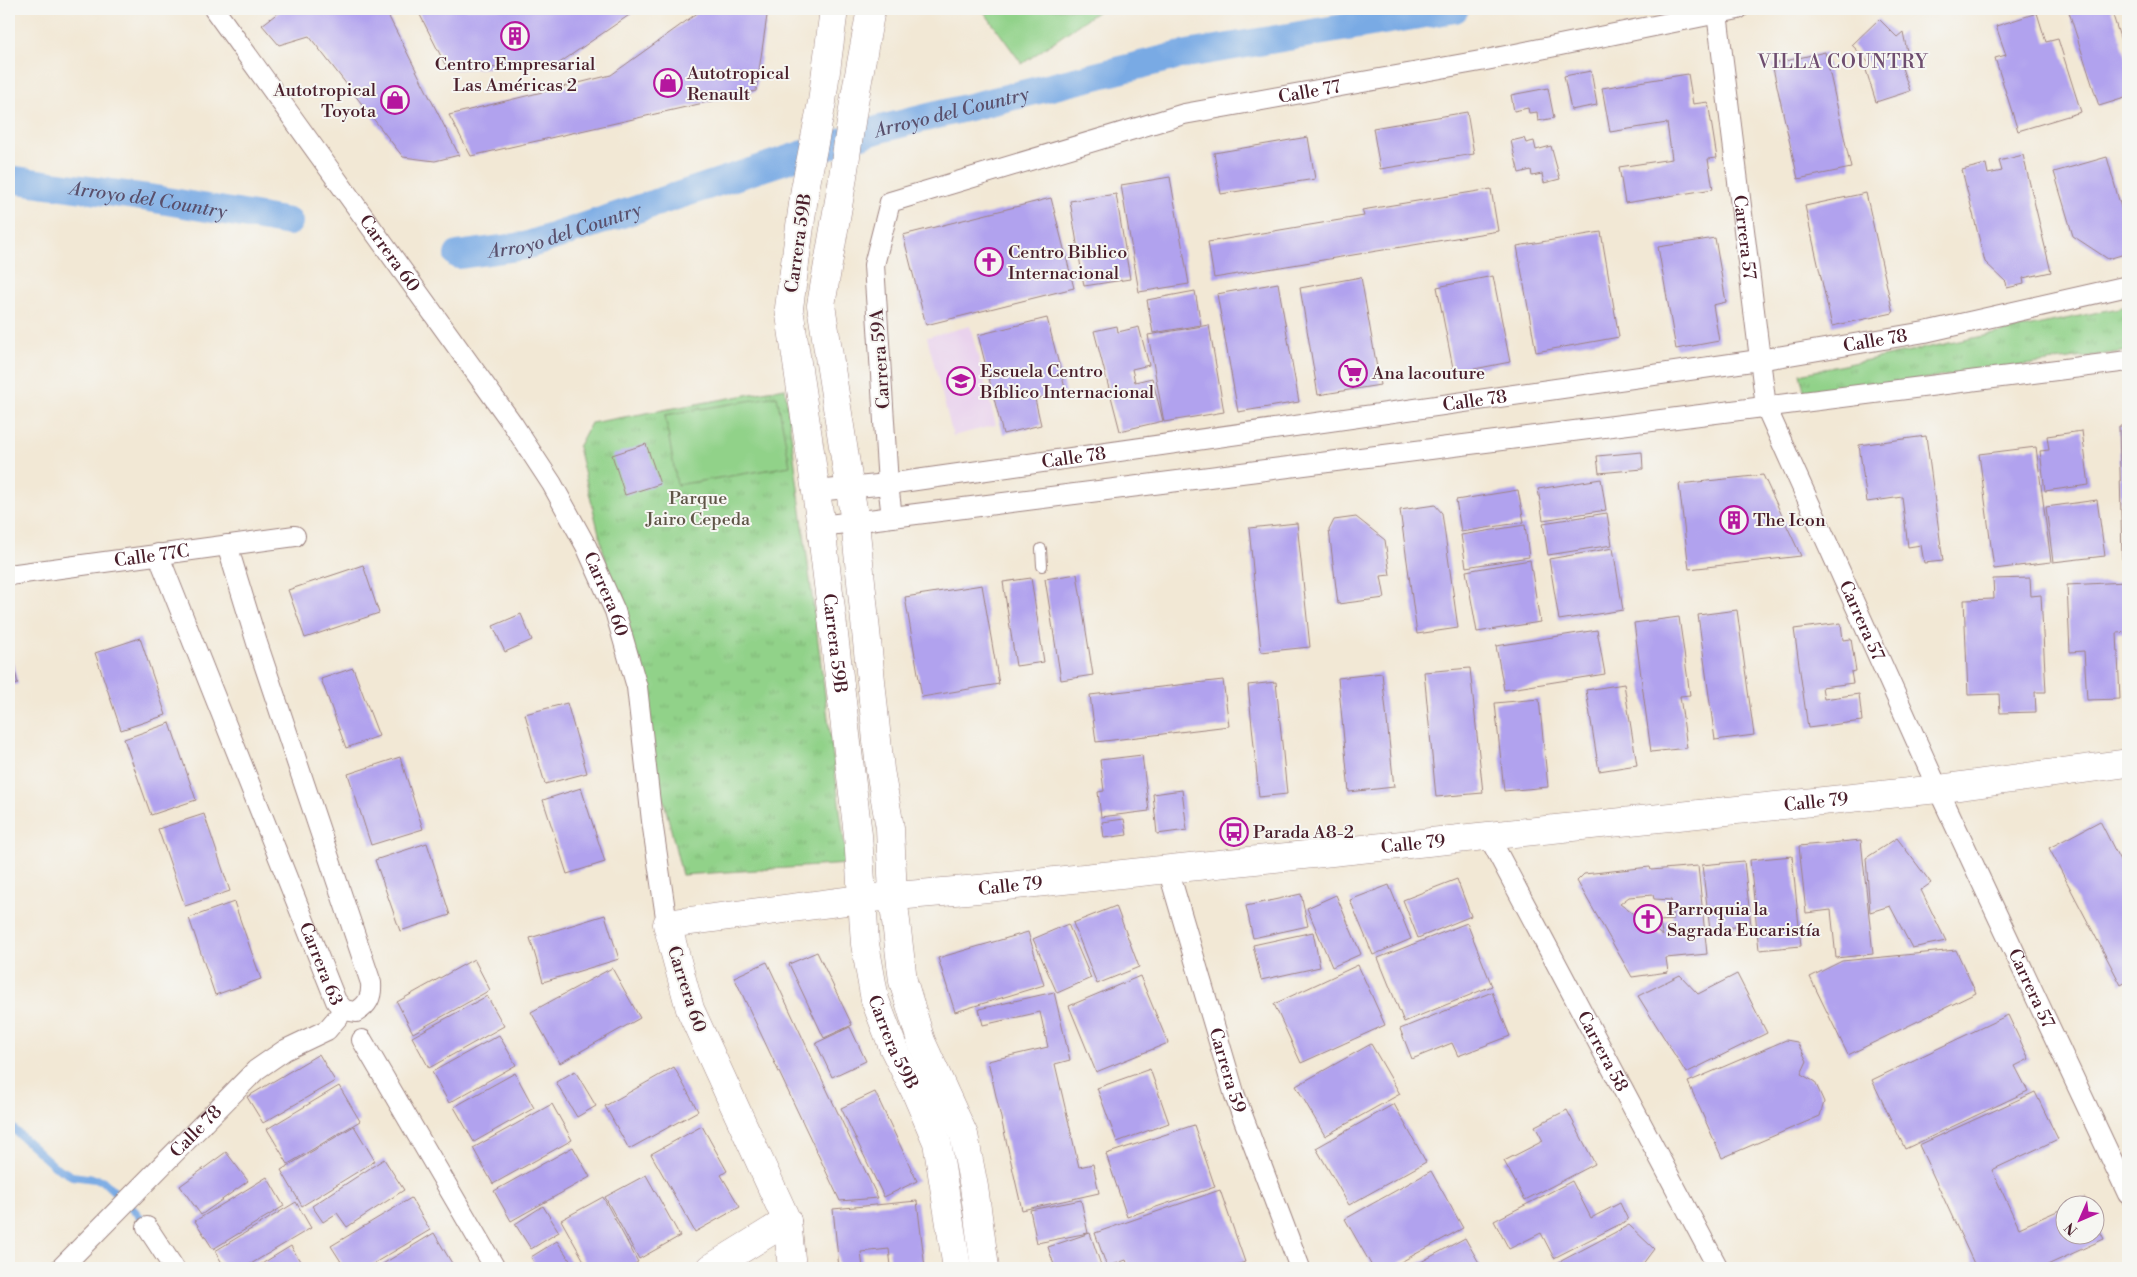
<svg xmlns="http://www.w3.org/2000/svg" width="2137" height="1277" viewBox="0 0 2137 1277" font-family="'Libre Bodoni',serif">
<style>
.built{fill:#e9d2ed}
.grass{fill:url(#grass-tufts);stroke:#6e785a}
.pitch{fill:#91d289;stroke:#6e785a}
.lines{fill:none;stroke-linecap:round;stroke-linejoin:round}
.stream{stroke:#79aae4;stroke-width:8}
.canal{stroke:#79aae4;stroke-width:28}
.building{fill:#b1a2ee;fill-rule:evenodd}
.lane-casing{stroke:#9e8480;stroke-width:12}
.street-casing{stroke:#9e8480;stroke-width:22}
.secondary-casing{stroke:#9e8480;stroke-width:29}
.lane{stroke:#fff;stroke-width:10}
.street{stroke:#fff;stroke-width:20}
.secondary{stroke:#fff;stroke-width:28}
.labels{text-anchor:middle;stroke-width:4;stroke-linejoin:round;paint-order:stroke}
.poi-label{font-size:18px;fill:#4a1f2b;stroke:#f6f6f2;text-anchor:start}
.street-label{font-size:18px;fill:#4a1f2b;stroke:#f6f6f2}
.park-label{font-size:18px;fill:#5f5547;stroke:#f6f6f2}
.neighbourhood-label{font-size:19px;letter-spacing:1px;fill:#6e4d6f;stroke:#f6f6f2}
.water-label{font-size:19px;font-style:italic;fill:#5a506c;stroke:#f6f6f2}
</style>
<defs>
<pattern id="grass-tufts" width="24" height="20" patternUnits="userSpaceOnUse" patternTransform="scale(1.25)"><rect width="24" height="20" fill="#91d289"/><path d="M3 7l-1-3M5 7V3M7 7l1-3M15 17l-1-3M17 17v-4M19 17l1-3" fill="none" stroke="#7fb476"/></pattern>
</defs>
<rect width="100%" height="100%" fill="#f6f6f2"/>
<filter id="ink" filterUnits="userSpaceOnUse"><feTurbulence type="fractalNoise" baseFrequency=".02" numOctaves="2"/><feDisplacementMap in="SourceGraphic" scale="10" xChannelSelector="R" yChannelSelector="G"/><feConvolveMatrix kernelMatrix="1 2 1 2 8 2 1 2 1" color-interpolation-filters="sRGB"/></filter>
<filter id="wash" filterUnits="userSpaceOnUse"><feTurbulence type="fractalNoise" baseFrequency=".0096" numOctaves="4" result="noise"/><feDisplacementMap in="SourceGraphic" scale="20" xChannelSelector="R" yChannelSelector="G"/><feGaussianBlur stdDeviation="1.12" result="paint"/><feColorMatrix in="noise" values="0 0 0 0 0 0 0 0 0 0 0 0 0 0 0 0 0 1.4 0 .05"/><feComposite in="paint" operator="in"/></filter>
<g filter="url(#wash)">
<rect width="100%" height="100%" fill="#f2e8d5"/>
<path class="built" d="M970,326L996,425L953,436L927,337Z"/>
<g class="grass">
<path d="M2128,306V351L1805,395L1800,374Z"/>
<path d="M785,388L847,864L682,875L578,447L591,423Z"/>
</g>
<g class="pitch">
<path d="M982,9H1101L1022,64Z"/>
<path d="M777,396L790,466L677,485L665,415Z"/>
</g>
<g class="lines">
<path class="stream" d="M9,1125L54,1166L72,1176L102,1180L134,1210L147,1227"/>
<g class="canal">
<path id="s1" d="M9,179L149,198L289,222"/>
<path id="s2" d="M458,255L525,246L880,129L1181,55L1455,9"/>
</g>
</g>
<g id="blocks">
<g class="building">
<path d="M283,9H385L459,155L435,161L403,157L309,36L279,45L262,25Z"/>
<path d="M417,9H638L558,64L448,70Z"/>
<path d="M703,9H768L756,91L471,156L449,115L611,75Z"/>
<path d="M2068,9H2111L2128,63V97L2099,106Z"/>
<path d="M2037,13L2046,42L2058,39L2081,112L2018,131L1995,58L2006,55L1996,26Z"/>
<path d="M1879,19L1897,37L1903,32L1910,66L1902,68L1910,91L1876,102L1866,70L1871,65L1852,45Z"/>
<path d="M1825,52L1851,168L1798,179L1772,64Z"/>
<path d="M1591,71L1597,105L1571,110L1564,76Z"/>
<path d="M1688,74L1693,104L1708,102L1717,158L1708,159L1713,189L1625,203L1619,167L1672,159L1667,123L1610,132L1602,88Z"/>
<path d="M1548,88L1554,118L1538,121L1537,112L1529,113L1528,108L1514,111L1511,95Z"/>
<path d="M1467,112L1474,154L1380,169L1373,128Z"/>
<path d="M1308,137L1315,179L1221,194L1214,153Z"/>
<path d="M1524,138L1526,143L1534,141L1536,150L1551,146L1560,179L1544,183L1542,174L1532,176L1531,170L1519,173L1511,141Z"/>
<path d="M2023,155L2051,272L2023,278L2024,284L2007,288L2006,282L1985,262L1962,170L1986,164L1988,174L2002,171L1999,161Z"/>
<path d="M2107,157L2128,233V253L2108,259L2073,236L2054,172Z"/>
<path d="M1170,177L1189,284L1139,292L1121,185Z"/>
<path d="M1491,189L1498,231L1214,278L1208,242L1364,216L1362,210Z"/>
<path d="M1866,193L1893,313L1832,326L1805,206Z"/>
<path d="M1116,194L1130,279L1084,286L1070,201Z"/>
<path d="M1051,198L1074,288L926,325L903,235Z"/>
<path d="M1601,232L1619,337L1536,352L1517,246Z"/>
<path d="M1715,238L1726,302L1713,305L1719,341L1676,349L1658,247Z"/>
<path d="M1493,276L1510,362L1454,373L1437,287Z"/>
<path d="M1361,277L1380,385L1318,395L1300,288Z"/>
<path d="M1278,283L1299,402L1238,412L1217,294Z"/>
<path d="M1195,291L1201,325L1153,333L1147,300Z"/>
<path d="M1047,318L1066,392L1035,399L1041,425L1003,434L978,335Z"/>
<path d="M1209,325L1224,412L1164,422L1148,335Z"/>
<path d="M1117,326L1118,332L1139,327L1149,365L1132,369L1135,382L1152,378L1163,421L1120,431L1094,331Z"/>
<path d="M2119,426H2128V559H2122Z"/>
<path d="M2082,431L2089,485L2045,491L2040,451L2049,450L2047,436Z"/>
<path d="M1926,436L1943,561L1924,563L1921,545L1908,547L1902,497L1867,502L1859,445Z"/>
<path d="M646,444L660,484L625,495L612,455Z"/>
<path d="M2036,447L2051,562L1994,569L1979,454Z"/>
<path d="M1642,452L1643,469L1599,473L1597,456Z"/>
<path d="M1763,475L1801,556L1689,569L1679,484Z"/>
<path d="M1601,479L1606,510L1543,520L1538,489Z"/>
<path d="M1518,490L1524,522L1461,532L1456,500Z"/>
<path d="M2097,500L2105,556L2053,562L2046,507Z"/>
<path d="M1435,505L1442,513L1458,628L1417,634L1400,510Z"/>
<path d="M1607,513L1612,545L1548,555L1543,523Z"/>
<path d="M1356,517L1385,540L1390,575L1381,576L1385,598L1338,604L1329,530L1334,520Z"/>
<path d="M1297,523L1310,647L1261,652L1249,528Z"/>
<path d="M1525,525L1529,557L1466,567L1461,535Z"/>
<path d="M1613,548L1623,610L1559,620L1549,559Z"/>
<path d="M1530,560L1540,622L1477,632L1466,571Z"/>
<path d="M363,565L379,613L305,638L288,590Z"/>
<path d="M1077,574L1093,675L1061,680L1045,579Z"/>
<path d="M1031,578L1044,662L1016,666L1003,582Z"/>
<path d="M2030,578L2031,596L2041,595L2046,692H2035L2036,712L2000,713L1999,694L1968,695L1964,600L1994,599L1993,579Z"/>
<path d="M2126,582L2128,632L2117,633L2120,699L2087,700L2084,651L2070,652L2067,585Z"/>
<path d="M982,585L999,684L922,697L905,597Z"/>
<path d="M1737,610L1754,735L1715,740L1698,615Z"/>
<path d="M521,614L532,640L505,652L493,626Z"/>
<path d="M1679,617L1690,695L1680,696L1687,748L1651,752L1634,623Z"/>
<path d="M1841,623L1843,640L1851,639L1856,671L1851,672L1853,683L1822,687L1824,699L1859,694L1862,721L1808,728L1794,629Z"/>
<path d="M1597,630L1605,674L1504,690L1496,646Z"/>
<path d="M140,638L166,715L121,730L95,653Z"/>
<path d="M9,647L18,684L9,686Z"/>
<path d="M353,668L379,736L346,748L321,679Z"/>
<path d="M1470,668L1483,793L1436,797L1424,672Z"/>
<path d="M1382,673L1394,787L1349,792L1338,678Z"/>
<path d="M1223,680L1229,726L1096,742L1090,695Z"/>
<path d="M1276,682L1287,794L1259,797L1248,685Z"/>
<path d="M1624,684L1637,765L1599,771L1586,690Z"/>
<path d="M1539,699L1548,787L1504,791L1495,703Z"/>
<path d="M567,703L587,773L545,784L525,714Z"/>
<path d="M170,723L196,800L151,815L124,739Z"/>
<path d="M1142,755L1149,811L1101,817L1098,792L1104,791L1100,760Z"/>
<path d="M400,757L423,829L371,845L348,774Z"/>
<path d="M581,788L605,862L567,874L543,800Z"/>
<path d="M1182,790L1187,830L1157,834L1153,794Z"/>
<path d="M204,814L230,891L185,906L158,829Z"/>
<path d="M1124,819L1127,835L1104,838L1102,822Z"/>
<path d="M2100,821L2128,876V981L2121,985L2049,848Z"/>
<path d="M1897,838L1931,883L1921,890L1946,941L1912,948L1890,906L1870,912L1866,858Z"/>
<path d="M1861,840L1873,954L1836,958L1831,910L1806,913L1799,846Z"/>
<path d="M427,843L450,915L400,931L375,860Z"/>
<path d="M1792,856L1801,946L1759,950L1750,860Z"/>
<path d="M1744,861L1751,925L1710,930L1702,865Z"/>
<path d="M1698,866L1707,954L1666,958L1668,972L1632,977L1577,881L1584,874L1650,867L1651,870ZM1653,895L1654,899L1671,900L1673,920L1659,921L1663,936L1620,904L1629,897Z"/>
<path d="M1457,879L1471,916L1418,938L1403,900Z"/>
<path d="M1389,885L1411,939L1373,955L1350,900Z"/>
<path d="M1301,894L1308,926L1253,938L1246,906Z"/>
<path d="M1336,895L1361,954L1332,967L1307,908Z"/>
<path d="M234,902L261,979L215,995L189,918Z"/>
<path d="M1116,906L1139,967L1097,984L1073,923Z"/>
<path d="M605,915L619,959L543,982L530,938Z"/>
<path d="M1467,923L1492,986L1404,1022L1378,958Z"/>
<path d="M1068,924L1091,978L1057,993L1033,939Z"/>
<path d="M1028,932L1044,985L955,1012L938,958Z"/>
<path d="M1313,932L1320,967L1261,980L1253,945Z"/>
<path d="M1956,950L1976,993L1848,1055L1810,977L1842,961Z"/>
<path d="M817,952L852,1025L824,1038L789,964Z"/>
<path d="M474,959L490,990L413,1033L397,1002Z"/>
<path d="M767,962L837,1111L878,1198L840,1201L734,977Z"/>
<path d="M1358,965L1385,1025L1301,1063L1274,1004Z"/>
<path d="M612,968L640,1018L560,1063L531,1012Z"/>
<path d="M1737,974L1767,1033L1686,1073L1638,996L1680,975L1698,994Z"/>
<path d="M1140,976L1168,1043L1096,1072L1069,1006Z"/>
<path d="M1054,992L1070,1060L1055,1064L1079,1167L1093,1164L1099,1193L1022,1210L988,1061L1048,1047L1040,1012L983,1025L979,1009Z"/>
<path d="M1492,992L1510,1036L1458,1056L1452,1043L1412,1059L1400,1029Z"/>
<path d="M487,996L504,1026L429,1068L412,1037Z"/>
<path d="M2008,1015L2029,1059L2015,1066L2028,1091L1905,1149L1872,1080Z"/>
<path d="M850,1027L866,1061L832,1077L816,1043Z"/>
<path d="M499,1035L516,1065L449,1103L432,1072Z"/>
<path d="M1786,1040L1797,1042L1807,1061L1801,1074L1815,1082L1824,1102L1820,1116L1722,1158L1688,1082Z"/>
<path d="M1371,1044L1400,1094L1325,1136L1296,1086Z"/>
<path d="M319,1054L335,1081L263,1123L247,1097Z"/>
<path d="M674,1067L698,1111L629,1149L605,1106Z"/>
<path d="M1150,1069L1169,1123L1117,1142L1097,1088Z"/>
<path d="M575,1071L596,1106L577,1117L556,1082Z"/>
<path d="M515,1073L534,1108L474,1142L454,1107Z"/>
<path d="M339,1086L360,1121L288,1164L267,1129Z"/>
<path d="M875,1092L917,1181L884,1197L841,1108Z"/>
<path d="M2035,1092L2058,1139L1992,1170L2019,1228L2064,1208V1234H2094V1219L2104,1239L2041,1268H1976L1919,1145Z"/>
<path d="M552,1104L572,1140L493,1184L473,1148Z"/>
<path d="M1394,1104L1426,1162L1349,1205L1316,1148Z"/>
<path d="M1567,1110L1595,1164L1525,1200L1504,1161L1543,1141L1535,1126Z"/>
<path d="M1194,1125L1215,1187L1127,1217L1106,1154Z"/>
<path d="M354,1126L375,1161L302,1206L281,1170Z"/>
<path d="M702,1126L727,1171L721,1175L740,1207L695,1232L651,1154Z"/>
<path d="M573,1147L590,1177L511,1221L494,1191Z"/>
<path d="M226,1152L248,1181L201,1215L180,1186Z"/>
<path d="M384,1159L404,1190L347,1227L337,1213L323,1222L312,1206Z"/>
<path d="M1431,1171L1463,1228L1390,1268H1373L1345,1219Z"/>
<path d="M646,1175L680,1236L639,1259L605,1197Z"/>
<path d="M267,1177L284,1206L213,1249L195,1221Z"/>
<path d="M1572,1181L1591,1218L1620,1203L1628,1220L1554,1258L1541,1233L1509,1249L1494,1221Z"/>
<path d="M1220,1190L1245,1262L1228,1268H1129L1126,1260L1107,1267L1095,1233Z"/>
<path d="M603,1197L638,1262L627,1268H588L561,1220Z"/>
<path d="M411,1198L430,1230L366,1268H345L331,1246Z"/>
<path d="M2085,1198L2088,1204H2071Z"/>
<path d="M1081,1200L1088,1233L1037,1243L1030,1210Z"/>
<path d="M917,1201L925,1268H886L891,1266L889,1249L861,1252L863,1268H839L833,1209Z"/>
<path d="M296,1202L311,1228L244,1268H225L215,1251Z"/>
<path d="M543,1206L559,1232L531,1249L515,1224Z"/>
<path d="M1629,1225L1654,1249L1642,1265L1646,1268H1548Z"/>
<path d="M434,1233L453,1265L447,1268H376Z"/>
<path d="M1090,1233L1102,1268H1055L1048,1247Z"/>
<path d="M1465,1238L1482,1268H1410Z"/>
<path d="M557,1241L575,1268H537L531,1257Z"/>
<path d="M291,1246L304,1268H255Z"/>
</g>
</g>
</g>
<g filter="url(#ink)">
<use href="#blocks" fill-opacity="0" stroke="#9e8480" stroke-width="1"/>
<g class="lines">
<defs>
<path id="lane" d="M1041,549L1042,566"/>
<g id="street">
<path id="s3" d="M214,9L512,423L552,484L586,546L615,611L637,687L652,821L667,924"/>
<path id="s4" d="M1717,13L1766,407L1938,789L2128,1194"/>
<path id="s5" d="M816,491L888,484L1759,360L1925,332L2128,286"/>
<path id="s6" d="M892,517L888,484L874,265L890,202L1184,114L1486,60L1738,9"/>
<path d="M821,526L2128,361"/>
<path id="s7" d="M158,554L336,1001L344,1010L356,1012C368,1005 372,997 371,983L257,643L227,545"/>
<path id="s8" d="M9,575L295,536"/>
<path id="s9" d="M1488,835L1718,1268"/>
<path id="s10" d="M1168,869L1235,1096L1300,1268"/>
<path d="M362,1040L495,1268"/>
<path d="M147,1227L174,1268"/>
<path id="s11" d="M61,1268L256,1070L285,1050L327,1030L344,1010"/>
</g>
<g id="secondary">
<path id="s12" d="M834,9L822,102L805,189L789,308L821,526L858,835L865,944L875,1000L893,1047L916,1093L937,1142L957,1268"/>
<path d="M871,9L854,102L842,183L821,305L855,522L880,770L890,828L893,896L903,981L921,1041L964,1135L974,1187L985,1268"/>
<path d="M711,1268L787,1221"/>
<path id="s13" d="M792,1268L787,1221L690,1009L667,924L861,899L978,889L1938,789L2128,763"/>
</g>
</defs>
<use href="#lane" class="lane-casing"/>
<use href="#street" class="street-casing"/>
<use href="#secondary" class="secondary-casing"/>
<use href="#lane" class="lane"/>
<use href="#street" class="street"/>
<use href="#secondary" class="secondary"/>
</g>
</g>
<defs>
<symbol id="building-ring" viewBox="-11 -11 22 22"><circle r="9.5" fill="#f6f6f2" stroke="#b5179e" stroke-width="1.5"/><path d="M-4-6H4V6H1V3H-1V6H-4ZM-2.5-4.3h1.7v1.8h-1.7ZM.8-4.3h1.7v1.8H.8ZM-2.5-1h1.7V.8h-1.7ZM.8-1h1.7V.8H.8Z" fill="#b5179e"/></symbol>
<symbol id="shop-ring" viewBox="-11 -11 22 22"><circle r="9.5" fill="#f6f6f2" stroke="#b5179e" stroke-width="1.5"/><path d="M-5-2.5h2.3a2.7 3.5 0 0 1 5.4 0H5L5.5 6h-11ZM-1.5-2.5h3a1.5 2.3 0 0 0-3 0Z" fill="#b5179e"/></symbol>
<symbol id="church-ring" viewBox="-11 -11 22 22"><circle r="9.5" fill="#f6f6f2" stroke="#b5179e" stroke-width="1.5"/><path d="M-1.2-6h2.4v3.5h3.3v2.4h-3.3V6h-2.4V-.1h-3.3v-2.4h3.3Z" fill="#b5179e"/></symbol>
<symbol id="supermarket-ring" viewBox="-11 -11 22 22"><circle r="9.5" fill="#f6f6f2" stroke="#b5179e" stroke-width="1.5"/><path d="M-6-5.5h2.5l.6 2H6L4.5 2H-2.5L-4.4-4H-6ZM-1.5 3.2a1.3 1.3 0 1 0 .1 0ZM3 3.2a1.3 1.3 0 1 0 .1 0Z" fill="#b5179e"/></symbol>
<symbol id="school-ring" viewBox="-11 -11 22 22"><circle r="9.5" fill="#f6f6f2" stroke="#b5179e" stroke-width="1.5"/><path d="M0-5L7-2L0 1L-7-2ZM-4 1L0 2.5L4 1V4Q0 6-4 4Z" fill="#b5179e"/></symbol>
<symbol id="bus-ring" viewBox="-11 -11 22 22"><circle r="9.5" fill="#f6f6f2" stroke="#b5179e" stroke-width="1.5"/><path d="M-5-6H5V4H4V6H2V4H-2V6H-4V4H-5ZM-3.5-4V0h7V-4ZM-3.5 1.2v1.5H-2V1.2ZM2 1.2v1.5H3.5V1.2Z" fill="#b5179e"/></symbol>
</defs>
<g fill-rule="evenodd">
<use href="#building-ring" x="499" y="20" width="32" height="32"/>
<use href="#shop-ring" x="652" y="67" width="32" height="32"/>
<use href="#shop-ring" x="379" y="84" width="32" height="32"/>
<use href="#church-ring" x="973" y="246" width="32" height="32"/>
<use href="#supermarket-ring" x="1337" y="357" width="32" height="32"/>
<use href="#school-ring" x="945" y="365" width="32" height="32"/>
<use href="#building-ring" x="1718" y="504" width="32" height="32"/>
<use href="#bus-ring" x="1218" y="816" width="32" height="32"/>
<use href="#church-ring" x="1632" y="903" width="32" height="32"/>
</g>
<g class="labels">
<g class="poi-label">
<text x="515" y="70" text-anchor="middle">Centro Empresarial<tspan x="515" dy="21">Las Américas 2</tspan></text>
<text x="687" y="79">Autotropical<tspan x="687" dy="21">Renault</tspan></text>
<text x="376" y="96" text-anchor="end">Autotropical<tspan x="376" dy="21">Toyota</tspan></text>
<text x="1008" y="258">Centro Biblico<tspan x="1008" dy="21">Internacional</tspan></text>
<text x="980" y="377">Escuela Centro<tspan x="980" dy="21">Bíblico Internacional</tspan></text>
<text x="1372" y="379">Ana lacouture</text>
<text x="1753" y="526">The Icon</text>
<text x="1253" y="838">Parada A8-2</text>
<text x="1667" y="915">Parroquia la<tspan x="1667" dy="21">Sagrada Eucaristía</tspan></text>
</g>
<g class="street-label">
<text dy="6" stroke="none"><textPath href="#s6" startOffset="752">Calle 77</textPath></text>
<text dy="6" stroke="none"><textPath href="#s4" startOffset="226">Carrera 57</textPath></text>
<text transform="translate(798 243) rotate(-82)" y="6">Carrera 59B</text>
<text dy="6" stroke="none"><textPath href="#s3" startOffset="301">Carrera 60</textPath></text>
<text dy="6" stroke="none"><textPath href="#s5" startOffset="1070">Calle 78</textPath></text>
<text transform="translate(880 359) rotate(-94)" y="6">Carrera 59A</text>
<text dy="6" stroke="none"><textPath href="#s5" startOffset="665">Calle 78</textPath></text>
<text dy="6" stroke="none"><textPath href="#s5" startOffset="260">Calle 78</textPath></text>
<text dy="6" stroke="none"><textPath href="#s8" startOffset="144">Calle 77C</textPath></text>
<text dy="6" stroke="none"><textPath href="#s3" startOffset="706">Carrera 60</textPath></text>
<text dy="6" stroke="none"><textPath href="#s4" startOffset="631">Carrera 57</textPath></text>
<text dy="6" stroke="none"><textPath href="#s12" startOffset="641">Carrera 59B</textPath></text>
<text dy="6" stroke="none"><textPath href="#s13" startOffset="1524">Calle 79</textPath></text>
<text dy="6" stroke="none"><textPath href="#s13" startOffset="1119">Calle 79</textPath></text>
<text dy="6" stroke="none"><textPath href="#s13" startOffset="714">Calle 79</textPath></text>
<text dy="6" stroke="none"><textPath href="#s7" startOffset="441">Carrera 63</textPath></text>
<text transform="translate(687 989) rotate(72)" y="6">Carrera 60</text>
<text dy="6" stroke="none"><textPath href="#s4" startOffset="1036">Carrera 57</textPath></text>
<text dy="6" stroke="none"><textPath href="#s12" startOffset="1046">Carrera 59B</textPath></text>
<text dy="6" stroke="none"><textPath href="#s9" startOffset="245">Carrera 58</textPath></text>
<text dy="6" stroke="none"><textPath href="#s10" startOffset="210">Carrera 59</textPath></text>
<text dy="6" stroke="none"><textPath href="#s11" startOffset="192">Calle 78</textPath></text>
</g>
<g class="park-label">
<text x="698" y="504">Parque<tspan x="698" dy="21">Jairo Cepeda</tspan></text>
</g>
<g class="neighbourhood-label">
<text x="1843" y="68">VILLA COUNTRY</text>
</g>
<g class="water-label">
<text dy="7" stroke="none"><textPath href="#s2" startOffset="515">Arroyo del Country</textPath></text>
<text dy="7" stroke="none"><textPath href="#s1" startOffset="141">Arroyo del Country</textPath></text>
<text dy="7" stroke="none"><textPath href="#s2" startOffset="110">Arroyo del Country</textPath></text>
</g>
</g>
<rect width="2137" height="1277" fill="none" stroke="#f6f6f2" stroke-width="30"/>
<g transform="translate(2080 1220) rotate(225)"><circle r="24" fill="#f6f6f2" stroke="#b1a0a2"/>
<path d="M0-4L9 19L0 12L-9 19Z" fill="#b5179e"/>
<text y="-8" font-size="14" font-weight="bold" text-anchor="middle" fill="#4a1f2b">N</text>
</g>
</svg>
